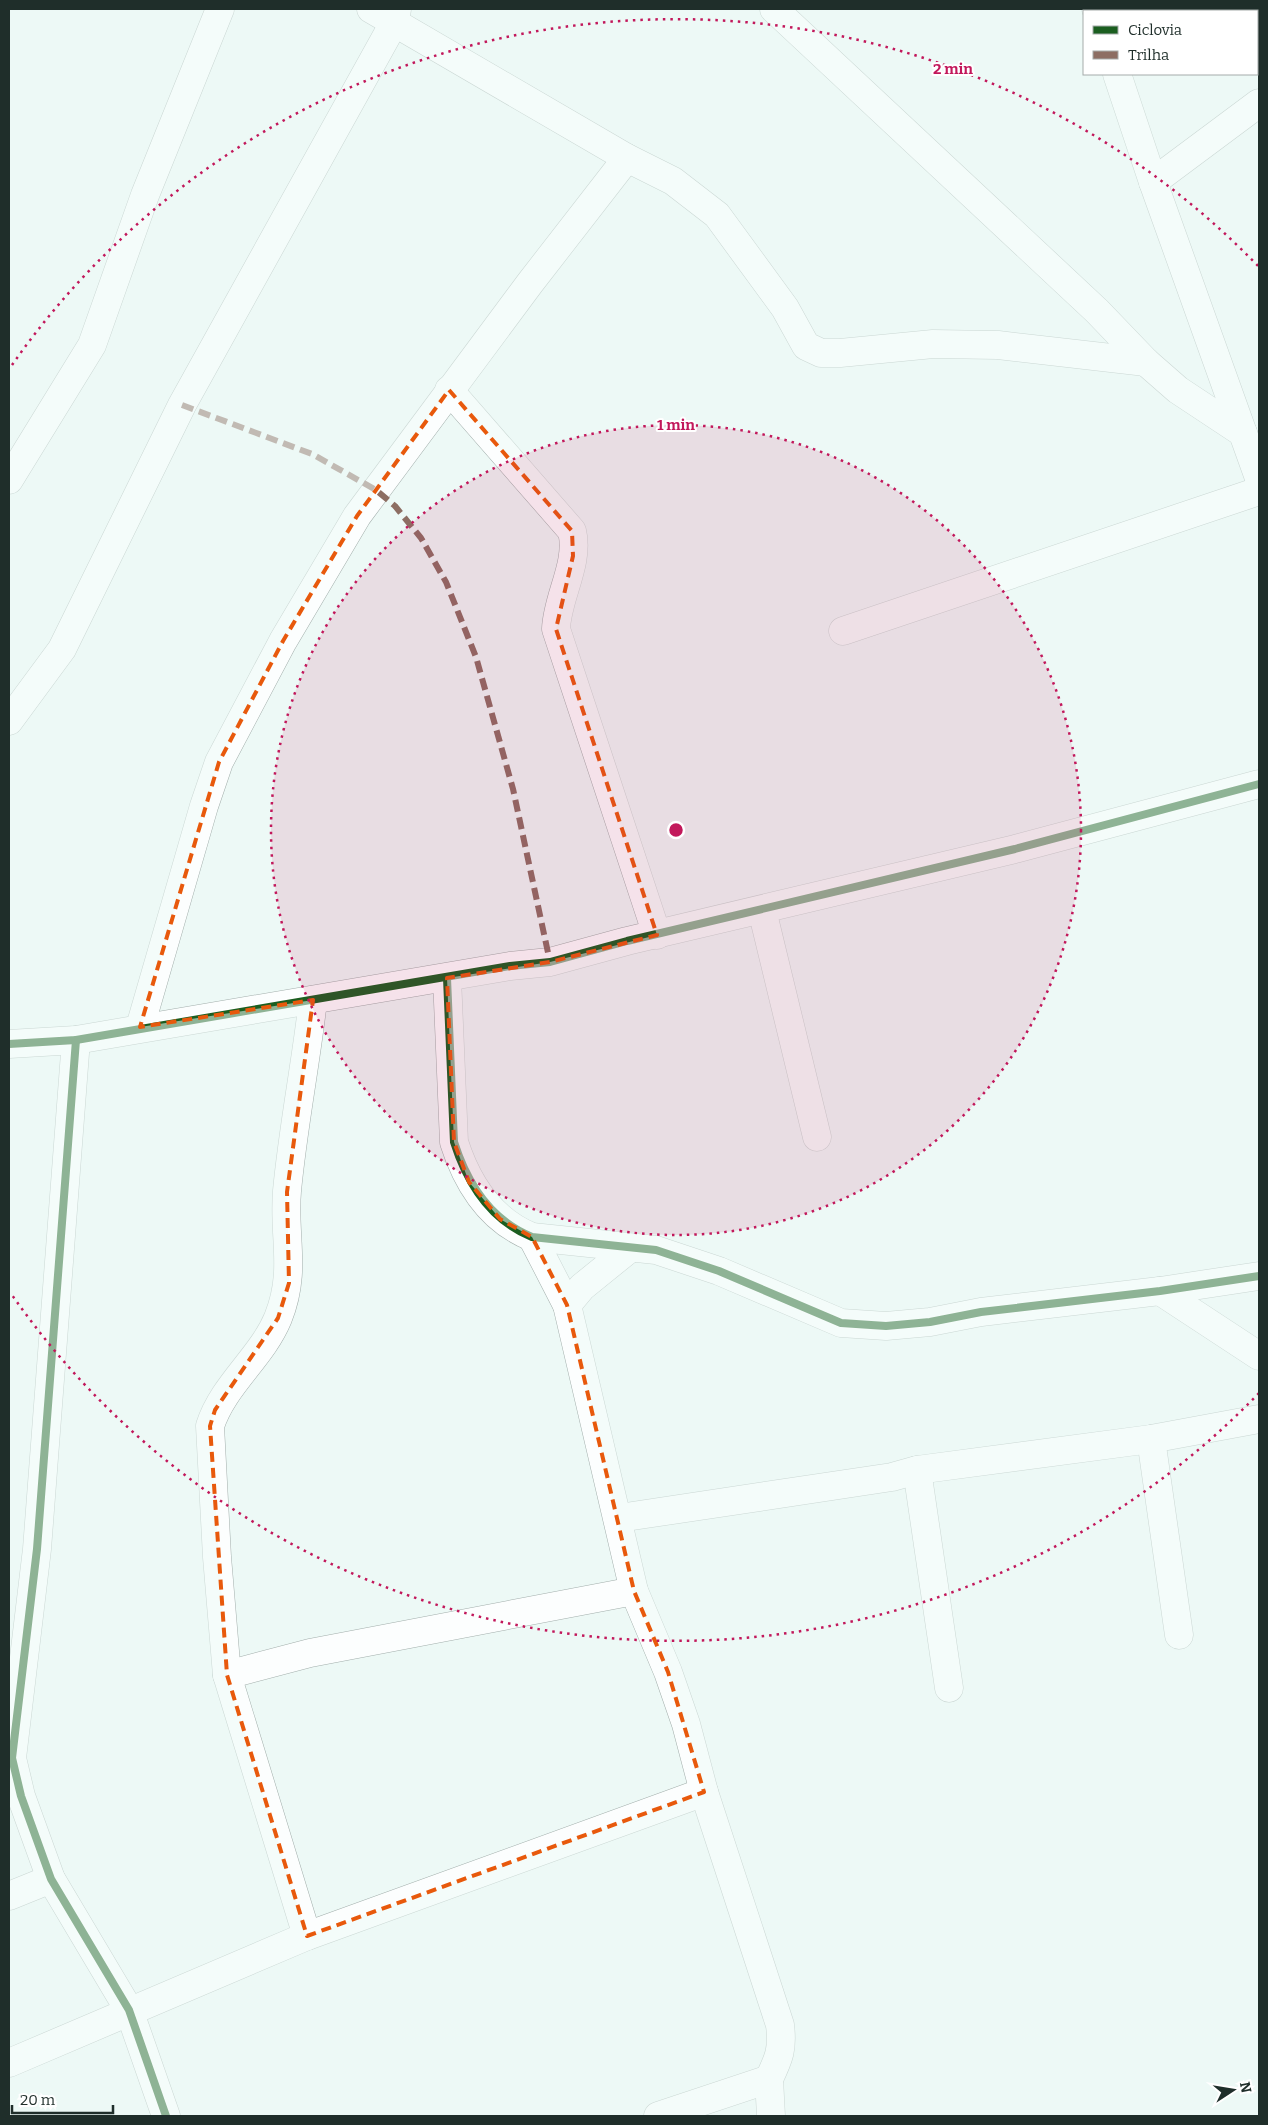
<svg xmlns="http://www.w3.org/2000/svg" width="1268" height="2125" viewBox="0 0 1268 2125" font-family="Bitter,serif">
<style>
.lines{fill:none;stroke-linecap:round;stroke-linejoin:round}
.street-casing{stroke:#a2aeab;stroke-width:29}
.street{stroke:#fcfefe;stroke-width:28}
.quiet{stroke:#8d6e63;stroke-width:6;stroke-dasharray:12 6;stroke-linecap:butt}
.cycleway-casing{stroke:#fff;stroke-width:11}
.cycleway{stroke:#1b5e20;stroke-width:8}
.marked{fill:none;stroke:#e8590c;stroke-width:4;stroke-dasharray:10 6;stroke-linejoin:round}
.ring{fill:none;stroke:#c2185b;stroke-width:2.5;stroke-dasharray:2.5 5}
.centre{fill:#c2185b;stroke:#fff;stroke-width:2.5}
.ring-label{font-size:15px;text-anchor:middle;font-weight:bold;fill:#c2185b;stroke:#fff;stroke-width:4;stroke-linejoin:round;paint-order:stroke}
</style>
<rect width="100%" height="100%" fill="#edf9f6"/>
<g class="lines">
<defs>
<g id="street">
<path d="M371,9L627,158L673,181L717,215L785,308L806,346L821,353H840L933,344L998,345L1146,362"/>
<path d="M774,9L1097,311L1146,362L1178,390L1243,433"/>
<path d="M1096,9L1097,11"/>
<path d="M1117,74L1153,182L1259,478"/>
<path d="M1153,182L1259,103"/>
<path d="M449,390L572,531C580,563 557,597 556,629L657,935"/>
<path d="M9,480L92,345L145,195L220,9"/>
<path d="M843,631L1259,491"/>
<path d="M9,721L62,649L182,405L395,21L397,9"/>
<path d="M762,910L817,1137"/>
<path d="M447,978L454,1142C467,1183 490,1220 532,1237L656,1250L719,1271L841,1323L886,1326L930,1322L981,1312L1160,1291L1259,1276"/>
<path d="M140,1027L204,806L219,762L283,641L357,516L530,283L627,158"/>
<path d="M76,1040L37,1549L12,1758L21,1796L51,1879L129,2010L166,2116"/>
<path d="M9,1044L76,1040L510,966L550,962L627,941L1015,849L1259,784"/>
<path d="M532,1237L567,1305L634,1591L668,1672L686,1724L704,1792L780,2025C783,2049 779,2058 769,2079L658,2116"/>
<path d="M1160,1291L1259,1356"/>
<path d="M567,1305L582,1287L629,1249"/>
<path d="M1151,1439L1179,1635"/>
<path d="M917,1470L949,1688"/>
<path d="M619,1518L892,1477L917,1470L1151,1439L1259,1419"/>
<path d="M227,1675L310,1653L634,1591"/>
<path d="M9,1896L51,1879"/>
<path d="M307,1936L227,1675L217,1557L210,1426C223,1385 262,1357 278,1318C297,1271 283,1237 287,1191C293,1127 306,1063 313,1000"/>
<path d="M9,2063L307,1936L704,1792"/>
<path d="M769,2079L771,2116"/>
</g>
</defs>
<use href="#street" class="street-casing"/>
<use href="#street" class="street"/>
<path class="quiet" d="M182,405L312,454L376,490L395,506L421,538L446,582L476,657L513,789L550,962"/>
<defs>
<g id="cycleway">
<path d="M447,978L454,1142C467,1183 490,1220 532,1237L656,1250L719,1271L841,1323L886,1326L930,1322L981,1312L1160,1291L1259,1276"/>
<path d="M76,1040L37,1549L12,1758L21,1796L51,1879L129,2010L166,2116"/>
<path d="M9,1044L76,1040L510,966L550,962L627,941L1015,849L1259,784"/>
</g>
</defs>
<use href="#cycleway" class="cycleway-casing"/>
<use href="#cycleway" class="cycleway"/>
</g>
<path d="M0 0H1268V2125H0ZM449,390L572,531L573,556L556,629L657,935L550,962L447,978L454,1142L469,1182L500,1219L532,1237L567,1305L634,1591L668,1672L704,1792L307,1936L227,1675L210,1426L215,1410L278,1318L289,1283L287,1192L313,1000L140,1027L219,762L283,641L357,516Z" fill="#edf9f6" fill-opacity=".55" fill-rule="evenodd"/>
<path class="marked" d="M449,390L572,531L573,556L556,629L657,935L550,962L447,978L454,1142L469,1182L500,1219L532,1237L567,1305L634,1591L668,1672L704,1792L307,1936L227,1675L210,1426L215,1410L278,1318L289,1283L287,1192L313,1000L140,1027L219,762L283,641L357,516Z"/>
<circle cx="676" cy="830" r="405" fill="#c2185b" fill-opacity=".12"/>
<g class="ring">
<circle cx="676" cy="830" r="405"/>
<path d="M1259 1393A810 810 0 0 1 12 1295M12 365A810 810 0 0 1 1259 267"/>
</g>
<circle cx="676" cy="830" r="8" class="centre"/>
<g class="ring-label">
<text x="953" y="74">2 min</text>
<text x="676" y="430">1 min</text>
</g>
<rect width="1268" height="2125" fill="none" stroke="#1f2e2a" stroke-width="20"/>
<rect x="1083" y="10" width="175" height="65" fill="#ffffff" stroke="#a5abaa"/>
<rect x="1093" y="26" width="25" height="8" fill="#1b5e20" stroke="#a5abaa"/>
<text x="1128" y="35" font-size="15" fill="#1f2e2a">Ciclovia</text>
<rect x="1093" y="51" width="25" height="8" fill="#8d6e63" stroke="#a5abaa"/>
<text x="1128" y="60" font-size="15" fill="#1f2e2a">Trilha</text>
<g transform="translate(1233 2090) rotate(78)" stroke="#ffffff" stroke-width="4" paint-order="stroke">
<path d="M0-4L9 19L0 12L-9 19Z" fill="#1f2e2a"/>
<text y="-8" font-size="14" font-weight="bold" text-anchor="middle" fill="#1f2e2a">N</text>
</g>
<path d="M12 2105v8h101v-8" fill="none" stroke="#1f2e2a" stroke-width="2.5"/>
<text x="20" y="2105" font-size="15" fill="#1f2e2a" stroke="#ffffff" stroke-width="4" paint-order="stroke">20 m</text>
</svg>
